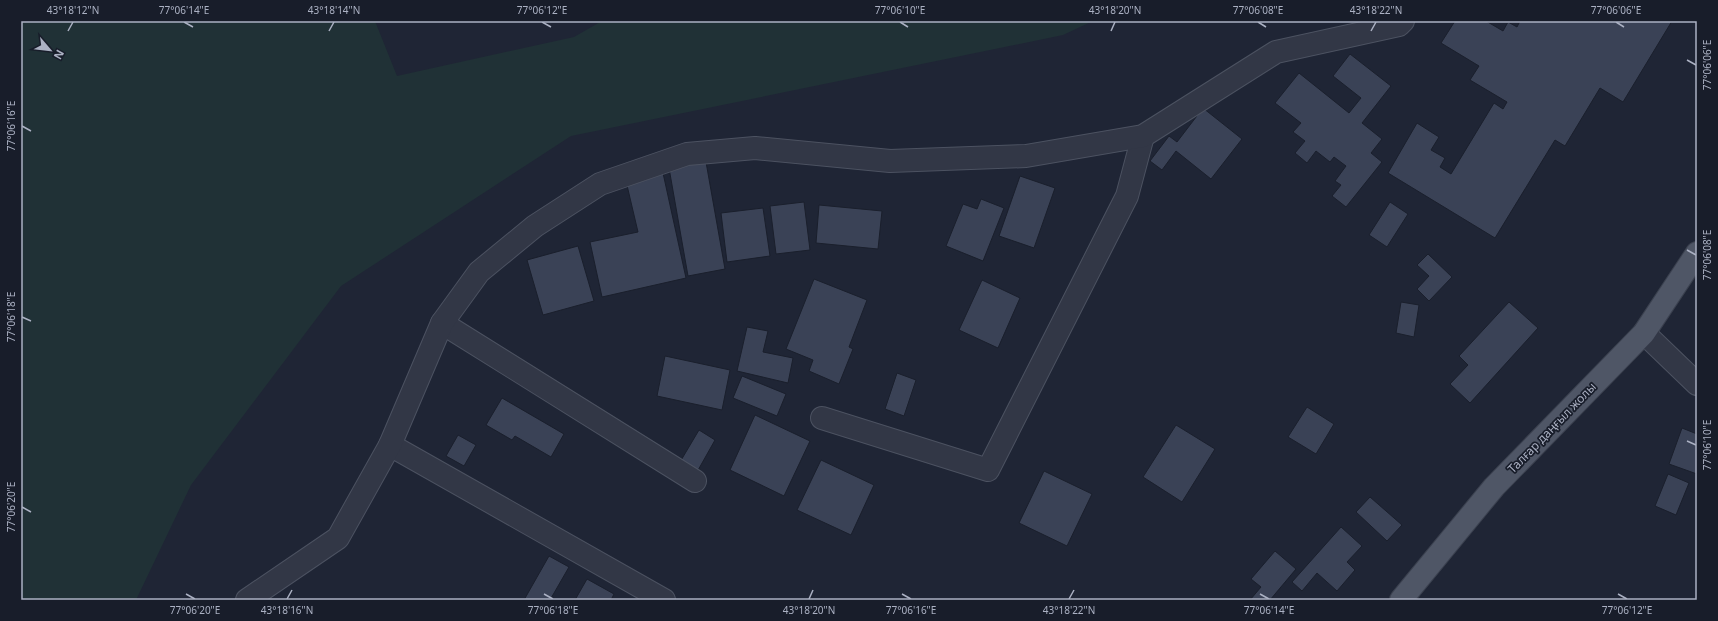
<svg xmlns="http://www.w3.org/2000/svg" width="1718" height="621" viewBox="0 0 1718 621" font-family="'Noto Sans',sans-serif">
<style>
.green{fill:#203136}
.building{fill:#3a4256;stroke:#1a1f2c}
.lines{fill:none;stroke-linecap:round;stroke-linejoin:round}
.minor-casing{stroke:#4c5261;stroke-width:24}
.tertiary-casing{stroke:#4c5261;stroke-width:24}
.primary-casing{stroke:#3b414f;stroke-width:24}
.minor{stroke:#323746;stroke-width:22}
.tertiary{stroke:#323746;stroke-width:22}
.primary{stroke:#4f5666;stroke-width:22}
.ticks{fill:none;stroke:#abb1c3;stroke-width:1.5}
.labels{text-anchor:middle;stroke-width:3.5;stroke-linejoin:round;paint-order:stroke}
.street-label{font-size:12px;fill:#abb1c3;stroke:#181d2a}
.neatline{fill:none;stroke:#abb1c3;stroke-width:1.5}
.ticks-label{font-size:10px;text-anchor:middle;fill:#abb1c3}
</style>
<rect width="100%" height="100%" fill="#1f2535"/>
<path class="green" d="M21,21H375L397,76L574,37L602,21H1093L1063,35L571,136L341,286L191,485L136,600H21Z"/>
<g class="building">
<path d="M1455,21H1486L1503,31L1508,22L1517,27L1520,21H1672L1623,102L1600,88L1565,146L1555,140L1495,238L1388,173L1417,123L1439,137L1431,150L1445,158L1440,167L1451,174L1494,103L1503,109L1507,102L1470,80L1479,66L1441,43Z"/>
<path d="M1350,54L1391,86L1362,123L1382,139L1371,153L1382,162L1346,207L1332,196L1341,185L1335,181L1346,166L1334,157L1330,162L1316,151L1307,163L1295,153L1305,141L1293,132L1301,123L1275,103L1299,73L1349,113L1361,98L1333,76Z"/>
<path d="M1203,108L1242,139L1211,179L1176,151L1162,170L1150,161L1169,136L1177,142Z"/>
<path d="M706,162L725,269L688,276L669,168Z"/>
<path d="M663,173L686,278L602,297L590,242L638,232L626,181Z"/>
<path d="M1020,176L1055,188L1034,248L999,236Z"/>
<path d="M981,199L1004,208L983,261L946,246L963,204L977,209Z"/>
<path d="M804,202L810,250L776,254L770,206Z"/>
<path d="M1390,202L1408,214L1387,247L1369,235Z"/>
<path d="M819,205L882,211L878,249L816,243Z"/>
<path d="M763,208L770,256L727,262L721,213Z"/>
<path d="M578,246L594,301L543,315L527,260Z"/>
<path d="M1428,254L1452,277L1429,301L1417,289L1429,276L1417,265Z"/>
<path d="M814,279L867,300L849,347L853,349L839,384L809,371L813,360L786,349Z"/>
<path d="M982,280L1020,298L998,348L959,330Z"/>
<path d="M1401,302L1419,305L1414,337L1396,333Z"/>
<path d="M1509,302L1538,328L1470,403L1450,384L1468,365L1459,356Z"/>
<path d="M747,327L768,331L763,352L793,358L788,383L737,371Z"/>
<path d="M665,356L730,370L722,410L657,396Z"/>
<path d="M897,373L916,380L904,416L885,409Z"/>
<path d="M742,376L786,394L777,416L733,398Z"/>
<path d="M502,398L564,434L551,457L515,436L512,440L486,425Z"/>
<path d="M1307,407L1334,424L1316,454L1288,437Z"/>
<path d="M755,415L810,441L784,496L730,470Z"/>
<path d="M1176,425L1215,449L1182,502L1143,477Z"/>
<path d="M1682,428L1697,434V474L1669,464Z"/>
<path d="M699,430L715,440L697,472L680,462Z"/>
<path d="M458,435L476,445L464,466L446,456Z"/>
<path d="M821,460L874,485L851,535L797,510Z"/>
<path d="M1044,471L1092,494L1067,546L1019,523Z"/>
<path d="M1668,474L1689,483L1676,515L1655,506Z"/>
<path d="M1370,497L1402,525L1387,541L1356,512Z"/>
<path d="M1341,527L1362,546L1347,562L1355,570L1337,591L1317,573L1302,591L1292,582Z"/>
<path d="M1275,551L1296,569L1270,600H1250L1261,587L1251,579Z"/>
<path d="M549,556L569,567L550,600H524Z"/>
<path d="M587,579L614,594L611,600H575Z"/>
</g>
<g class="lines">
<defs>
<g id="minor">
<path d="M442,323L695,481"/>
<path d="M822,418L988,470L1127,196L1143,136"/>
<path d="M390,445L664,600"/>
<path d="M247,600L338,538L390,445L442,323L479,272L535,226L600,184L687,154L755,148L890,161L1026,156L1143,136L1276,52L1399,25L1403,21"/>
</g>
<path id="tertiary" d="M1644,333L1697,384"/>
<path id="primary" d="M1401,600L1494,487L1644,333L1697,253"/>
</defs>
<use href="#minor" class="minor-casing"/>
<use href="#tertiary" class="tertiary-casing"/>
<use href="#primary" class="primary-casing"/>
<use href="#minor" class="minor"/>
<use href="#tertiary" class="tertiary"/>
<use href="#primary" class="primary"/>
</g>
<path class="ticks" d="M184,22L193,27M542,22L551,27M900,22L908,27M1258,22L1266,27M1616,22L1624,27M68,31L73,22M329,31L334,22M1111,31L1115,22M1371,31L1376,22M1687,60L1696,65M22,126L31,131M1687,250L1696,255M22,317L31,321M1687,441L1696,445M22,507L31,512M186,594L195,599M544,594L553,599M902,594L911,599M1260,594L1269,599M1618,594L1627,599M287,599L292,590M809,599L813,590M1069,599L1074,590"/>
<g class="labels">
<g class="street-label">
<text transform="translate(1552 428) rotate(-46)" y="4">Талғар даңғыл жолы</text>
</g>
</g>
<rect width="1718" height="621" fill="none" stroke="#181d2a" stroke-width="44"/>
<g transform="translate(50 50) rotate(118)" stroke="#181d2a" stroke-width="3" paint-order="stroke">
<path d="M0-3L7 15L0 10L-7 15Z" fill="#abb1c3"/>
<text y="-6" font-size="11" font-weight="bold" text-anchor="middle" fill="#abb1c3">N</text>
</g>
<rect x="22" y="22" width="1674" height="577" class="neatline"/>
<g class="ticks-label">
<text x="73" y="14">43°18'12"N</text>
<text x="184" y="14">77°06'14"E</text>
<text x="334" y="14">43°18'14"N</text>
<text x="542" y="14">77°06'12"E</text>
<text x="900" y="14">77°06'10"E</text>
<text x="1115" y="14">43°18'20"N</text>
<text x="1258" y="14">77°06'08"E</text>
<text x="1376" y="14">43°18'22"N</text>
<text x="1616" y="14">77°06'06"E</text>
<text transform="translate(1707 65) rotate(-90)" y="4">77°06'06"E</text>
<text transform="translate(11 126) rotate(-90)" y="4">77°06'16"E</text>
<text transform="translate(1707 255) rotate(-90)" y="4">77°06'08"E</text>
<text transform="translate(11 317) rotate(-90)" y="4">77°06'18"E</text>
<text transform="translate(1707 445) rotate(-90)" y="4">77°06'10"E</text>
<text transform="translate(11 507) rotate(-90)" y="4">77°06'20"E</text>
<text x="195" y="614">77°06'20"E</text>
<text x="287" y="614">43°18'16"N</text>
<text x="553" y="614">77°06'18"E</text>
<text x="809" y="614">43°18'20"N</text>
<text x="911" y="614">77°06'16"E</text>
<text x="1069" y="614">43°18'22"N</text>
<text x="1269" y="614">77°06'14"E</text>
<text x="1627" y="614">77°06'12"E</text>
</g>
</svg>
